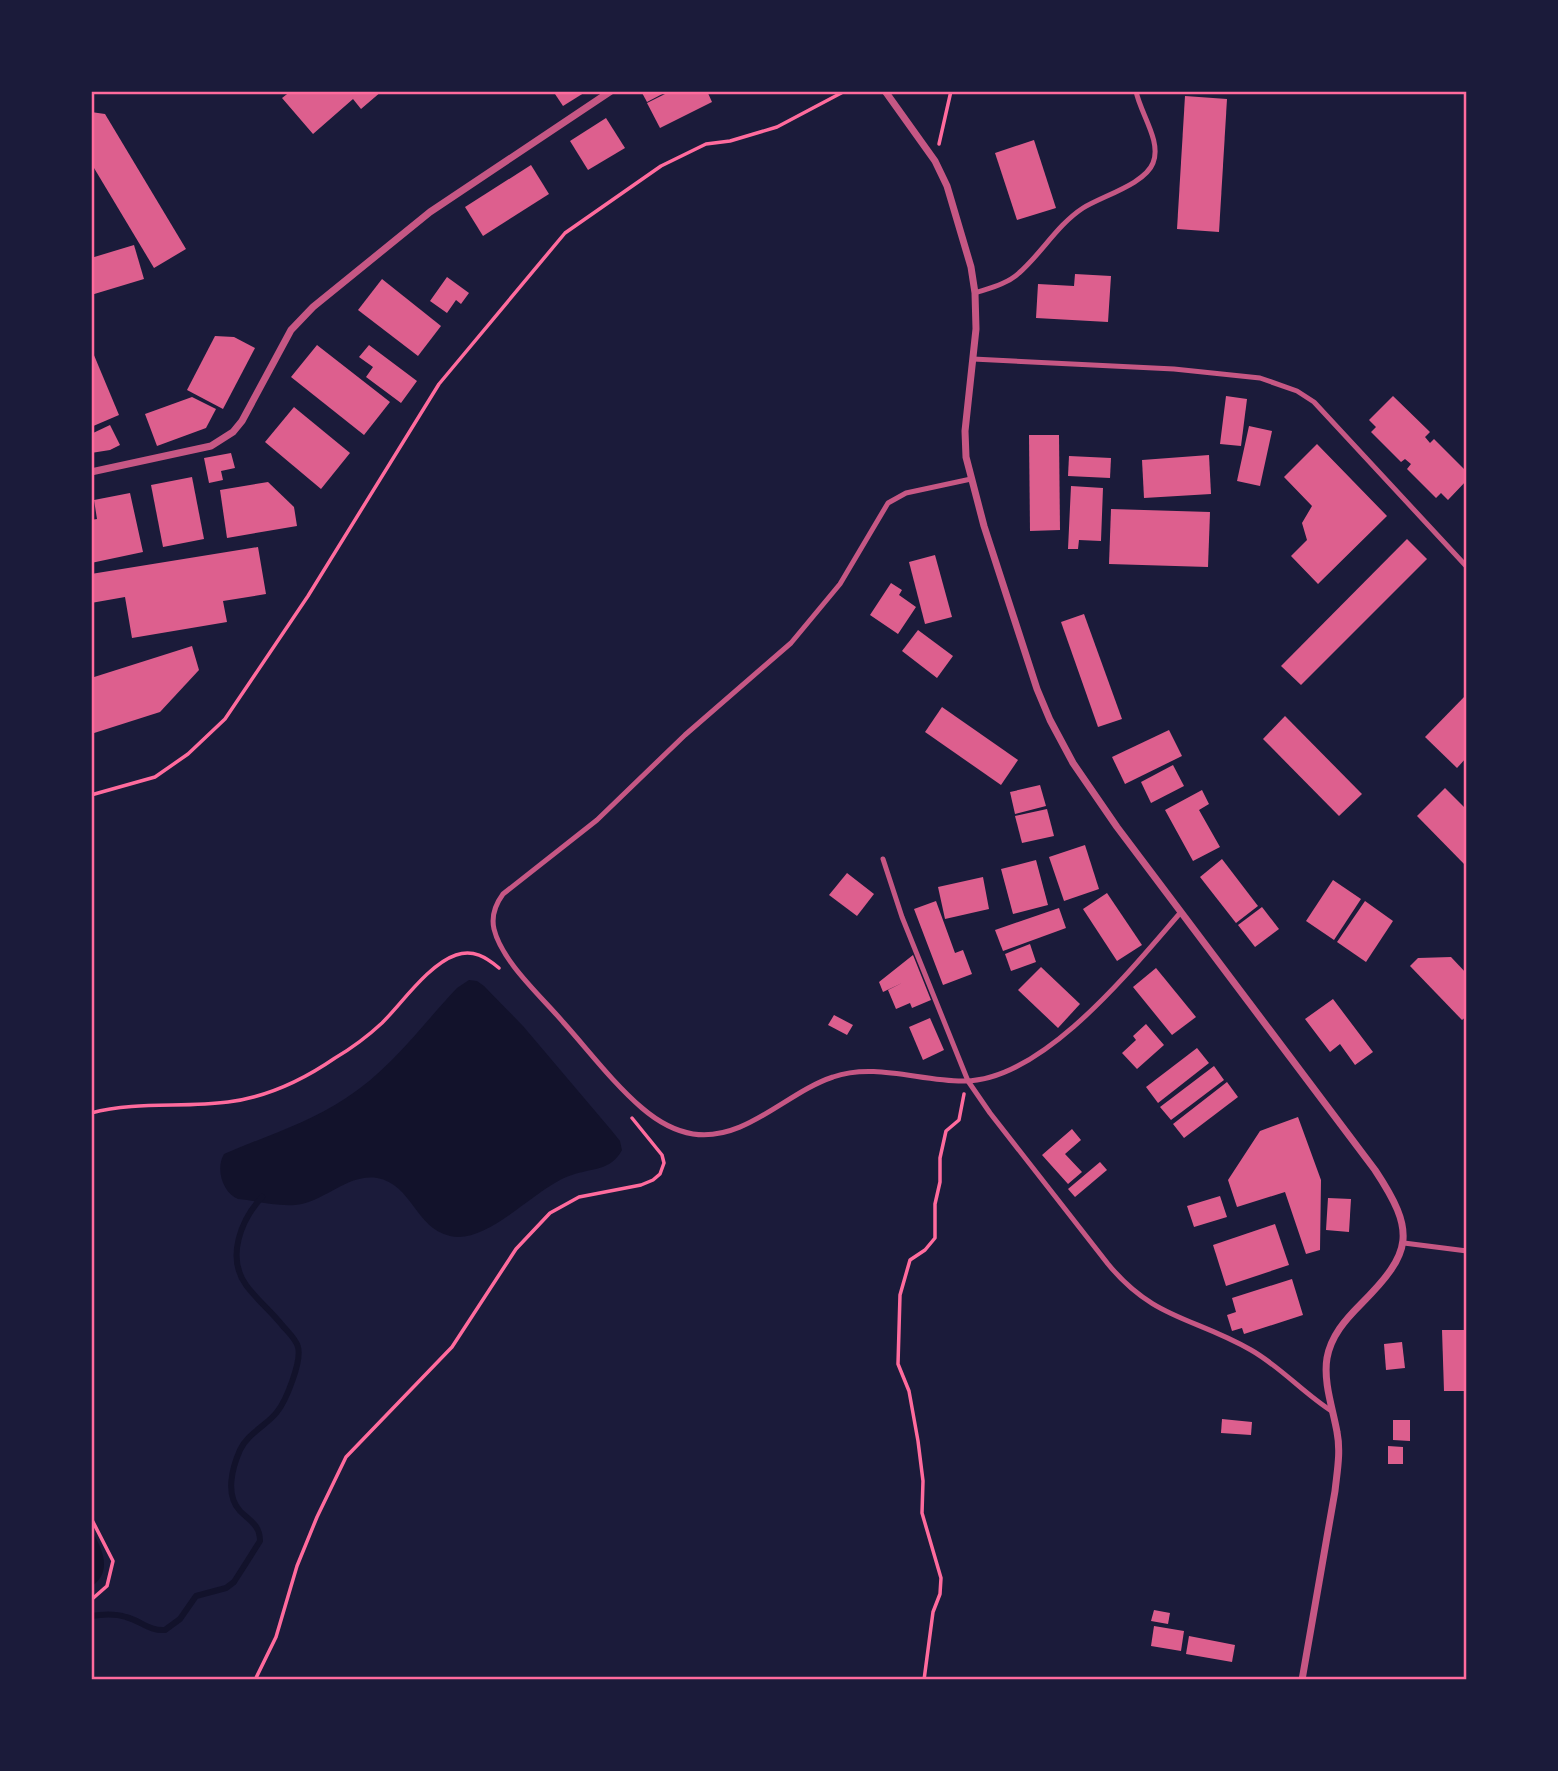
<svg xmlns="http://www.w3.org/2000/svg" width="1558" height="1771" viewBox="0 0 1558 1771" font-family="'Public Sans',sans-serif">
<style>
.water{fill:#12122b}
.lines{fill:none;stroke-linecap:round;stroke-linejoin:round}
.stream{stroke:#12122b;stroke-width:6}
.building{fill:#dd5f8e}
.path{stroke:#ff6b9d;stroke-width:3.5}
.service{stroke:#c65784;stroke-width:5}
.minor{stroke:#c65784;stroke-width:7}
.neatline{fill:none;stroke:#ff6b9d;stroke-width:2.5}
</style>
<rect width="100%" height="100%" fill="#1b1b3a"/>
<g class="water">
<path d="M469,980L477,981L484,986L523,1026L612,1131L620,1141L622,1150C611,1171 592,1168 572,1175C536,1186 489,1245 450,1236C415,1228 412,1184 377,1178C349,1174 328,1198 302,1204C282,1208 258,1201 238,1199C223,1193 215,1169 224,1154C265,1136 309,1123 346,1098C390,1070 422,1025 457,988Z"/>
<path d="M91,1530C103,1549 113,1572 91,1587Z"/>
</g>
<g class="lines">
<path class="stream" d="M91,1616C103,1614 114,1613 126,1617C141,1621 149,1631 165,1630L180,1619L196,1596L226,1588L234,1582L260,1541C260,1525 250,1521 240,1511C225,1495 232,1468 240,1450C248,1433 266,1426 277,1412C286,1401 302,1361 298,1347C296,1339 287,1331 282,1325C271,1311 257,1300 246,1285C226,1257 241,1220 262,1197"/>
</g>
<g class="building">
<path d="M291,91H382L361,109L353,99L313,134L282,98Z"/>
<path d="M553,91H587L563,106Z"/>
<path d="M641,91H668L647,102Z"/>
<path d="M671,91H707L712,102L660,128L647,103Z"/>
<path d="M1185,96L1227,99L1219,232L1177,229Z"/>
<path d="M91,112L105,114L186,249L154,268L91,163Z"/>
<path d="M606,118L625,148L588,170L570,141Z"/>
<path d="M1034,140L1056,208L1017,220L995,153Z"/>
<path d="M531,165L549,194L483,236L465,207Z"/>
<path d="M134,245L144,279L91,295V258Z"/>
<path d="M1075,274L1111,276L1108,322L1036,318L1038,284L1074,286Z"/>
<path d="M447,277L469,293L461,304L456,300L447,313L430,301Z"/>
<path d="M382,279L441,326L418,356L358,310Z"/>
<path d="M215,336L234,337L255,348L223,409L187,390Z"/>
<path d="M317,345L390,402L364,435L291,377Z"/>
<path d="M369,345L417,381L401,403L366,377L373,367L359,357Z"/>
<path d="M91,348L119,415L91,427Z"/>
<path d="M1226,396L1247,399L1241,446L1220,444Z"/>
<path d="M1393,396L1430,432L1425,437L1430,443L1434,439L1467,472V480L1448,500L1441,493L1436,498L1407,469L1411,464L1405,459L1401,462L1371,432L1376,427L1369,420Z"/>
<path d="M192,397L216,409L206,428L157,446L145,414Z"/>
<path d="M294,407L350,453L321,489L265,442Z"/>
<path d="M110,425L120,445L110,450L91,453V434Z"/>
<path d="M1249,426L1272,431L1260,486L1237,481Z"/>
<path d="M1029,435H1059L1060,530L1030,531Z"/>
<path d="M1317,444L1387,516L1318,584L1291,556L1307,540L1302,523L1312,506L1284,477Z"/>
<path d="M231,453L235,468L221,471L223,480L209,483L204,458Z"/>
<path d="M1209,455L1211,494L1144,498L1142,460Z"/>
<path d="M1069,456L1111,458L1110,478L1068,476Z"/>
<path d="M192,477L204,539L163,547L151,485Z"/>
<path d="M268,482L294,507L297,526L227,538L220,490Z"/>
<path d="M1071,486L1103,488L1101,541L1079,540L1078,549H1068Z"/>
<path d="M130,493L143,552L91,563V520L97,519L94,500Z"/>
<path d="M1111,509L1210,512L1208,567L1109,564Z"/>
<path d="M1407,539L1427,559L1301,685L1281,666Z"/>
<path d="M258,547L266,594L223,601L227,622L132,638L125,597L91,603V574Z"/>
<path d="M935,555L952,617L925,624L909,562Z"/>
<path d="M891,583L902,590L899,595L916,607L898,634L870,615Z"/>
<path d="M1084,614L1122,719L1098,727L1061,622Z"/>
<path d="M918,630L953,656L937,678L902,651Z"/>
<path d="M192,646L199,670L160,712L91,734V678Z"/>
<path d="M1467,694V757L1457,768L1425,737Z"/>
<path d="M942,707L1018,760L1001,785L925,732Z"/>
<path d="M1285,716L1362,794L1339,816L1263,739Z"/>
<path d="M1169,730L1182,756L1125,784L1112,757Z"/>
<path d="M1173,765L1184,786L1151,803L1141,782Z"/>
<path d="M1040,785L1046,806L1015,814L1010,792Z"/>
<path d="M1445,788L1467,810V867L1417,816Z"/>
<path d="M1202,790L1209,804L1199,810L1220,847L1193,861L1165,810Z"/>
<path d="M1047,809L1054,836L1022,843L1015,816Z"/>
<path d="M1085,845L1099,889L1064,901L1049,857Z"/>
<path d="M1222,859L1258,906L1236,923L1200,877Z"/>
<path d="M1036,860L1048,905L1013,914L1001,869Z"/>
<path d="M847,873L874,894L857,916L829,895Z"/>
<path d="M983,877L989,909L945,919L938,887Z"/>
<path d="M1333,880L1361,899L1334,940L1306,921Z"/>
<path d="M1107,893L1142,945L1117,961L1083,909Z"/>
<path d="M936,901L955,953L963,950L972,974L943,985L914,909Z"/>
<path d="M1365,901L1393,921L1366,962L1337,942Z"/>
<path d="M1262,907L1279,929L1255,947L1238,925Z"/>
<path d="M1059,908L1066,928L1003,951L995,930Z"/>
<path d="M1030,944L1036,962L1011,971L1005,954Z"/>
<path d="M913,955L931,1000L912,1008L910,1003L896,1009L888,990L902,983L883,992L879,982Z"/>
<path d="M1451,957L1467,974V1016L1462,1020L1410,966L1418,958Z"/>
<path d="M1041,967L1080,1004L1058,1028L1018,990Z"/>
<path d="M1156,968L1196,1017L1172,1035L1133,987Z"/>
<path d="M1333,999L1373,1052L1355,1065L1340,1044L1330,1052L1305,1019Z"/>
<path d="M834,1015L853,1025L847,1035L828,1025Z"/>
<path d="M930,1018L944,1050L923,1060L909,1027Z"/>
<path d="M1146,1024L1164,1045L1137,1069L1122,1053L1136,1040L1133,1036Z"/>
<path d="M1197,1048L1209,1063L1158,1103L1146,1087Z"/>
<path d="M1214,1066L1224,1080L1171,1120L1160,1107Z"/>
<path d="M1227,1082L1238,1097L1184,1138L1173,1124Z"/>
<path d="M1298,1117L1321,1180L1320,1250L1306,1254L1285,1192L1237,1207L1228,1180L1260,1131Z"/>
<path d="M1072,1129L1081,1140L1065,1154L1082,1172L1068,1184L1042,1155Z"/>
<path d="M1100,1162L1107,1170L1075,1197L1068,1189Z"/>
<path d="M1220,1196L1227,1217L1194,1227L1187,1206Z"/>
<path d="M1328,1198L1351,1199L1349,1232L1326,1230Z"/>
<path d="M1275,1224L1289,1265L1226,1286L1213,1245Z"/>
<path d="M1292,1279L1303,1315L1244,1334L1242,1328L1232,1331L1227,1315L1236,1312L1232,1298Z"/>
<path d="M1442,1330H1467V1391H1444Z"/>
<path d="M1402,1342L1405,1368L1386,1370L1384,1344Z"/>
<path d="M1222,1419L1252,1422L1251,1435L1221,1433Z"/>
<path d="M1393,1420H1410V1441L1393,1440Z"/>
<path d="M1388,1446L1403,1447V1464H1388Z"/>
<path d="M1154,1610L1170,1613L1168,1624L1151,1621Z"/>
<path d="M1154,1626L1184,1631L1181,1651L1151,1646Z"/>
<path d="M1189,1636L1235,1645L1232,1662L1186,1654Z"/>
</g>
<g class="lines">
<g class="path">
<path d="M939,144L951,91"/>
<path d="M91,795L155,777L188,754L225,719L308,596L439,384L565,233L661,166L706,144L730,141L777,127L845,91"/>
<path d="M91,1113C136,1101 183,1108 228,1102C268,1097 303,1080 335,1058C352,1048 368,1036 382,1023C402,1003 429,964 456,955C473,949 486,957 499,968"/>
<path d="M91,1518L113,1561L107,1586L91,1600"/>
<path d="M255,1680L276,1637L297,1566L317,1517L346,1457L452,1347L516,1249L550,1213L579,1197L641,1185L653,1180L660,1174L664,1163L662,1155L632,1118"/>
<path d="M924,1680L933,1612L940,1594L941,1578L922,1513L923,1481L918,1441L909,1391L898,1364L900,1295L910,1260L925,1250L935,1238V1204L940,1182V1158L946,1131L959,1120L964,1094"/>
</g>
<g class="service">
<path d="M975,293C990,288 1007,284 1019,273C1042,253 1057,225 1083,208C1102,196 1145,184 1153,163C1162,141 1140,113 1136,91"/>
<path d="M973,359L1174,369L1260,378L1297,391L1314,402L1467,567"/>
<path d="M971,479L906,493L888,503L840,584L791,643L685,735L597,820L503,894C495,905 491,916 494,929C502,962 542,997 563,1022C589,1051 613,1083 642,1108C656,1120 675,1131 693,1134C745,1142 787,1092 833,1077C875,1062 922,1082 965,1081C1044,1080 1133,967 1181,912"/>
<path d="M883,859L902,917L968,1081L990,1113L1108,1264C1154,1320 1194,1317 1251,1350C1281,1367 1304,1394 1333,1412"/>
<path d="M1404,1243L1467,1251"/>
</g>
<g class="minor">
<path d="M885,91L935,161L947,186L971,267L975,293L976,329L965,431L966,457L984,526L1037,689L1050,720L1073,763L1117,827L1375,1170C1416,1232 1413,1252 1361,1304C1345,1320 1331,1336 1327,1358C1323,1382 1333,1409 1337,1432C1341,1452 1337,1472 1335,1491L1302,1680"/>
<path d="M91,472L211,446L233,432L242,421L291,330L313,307L430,212L611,91"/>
</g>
</g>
<rect width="1558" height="1771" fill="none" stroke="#1b1b3a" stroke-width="186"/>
<rect x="93" y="93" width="1372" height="1585" class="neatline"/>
</svg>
